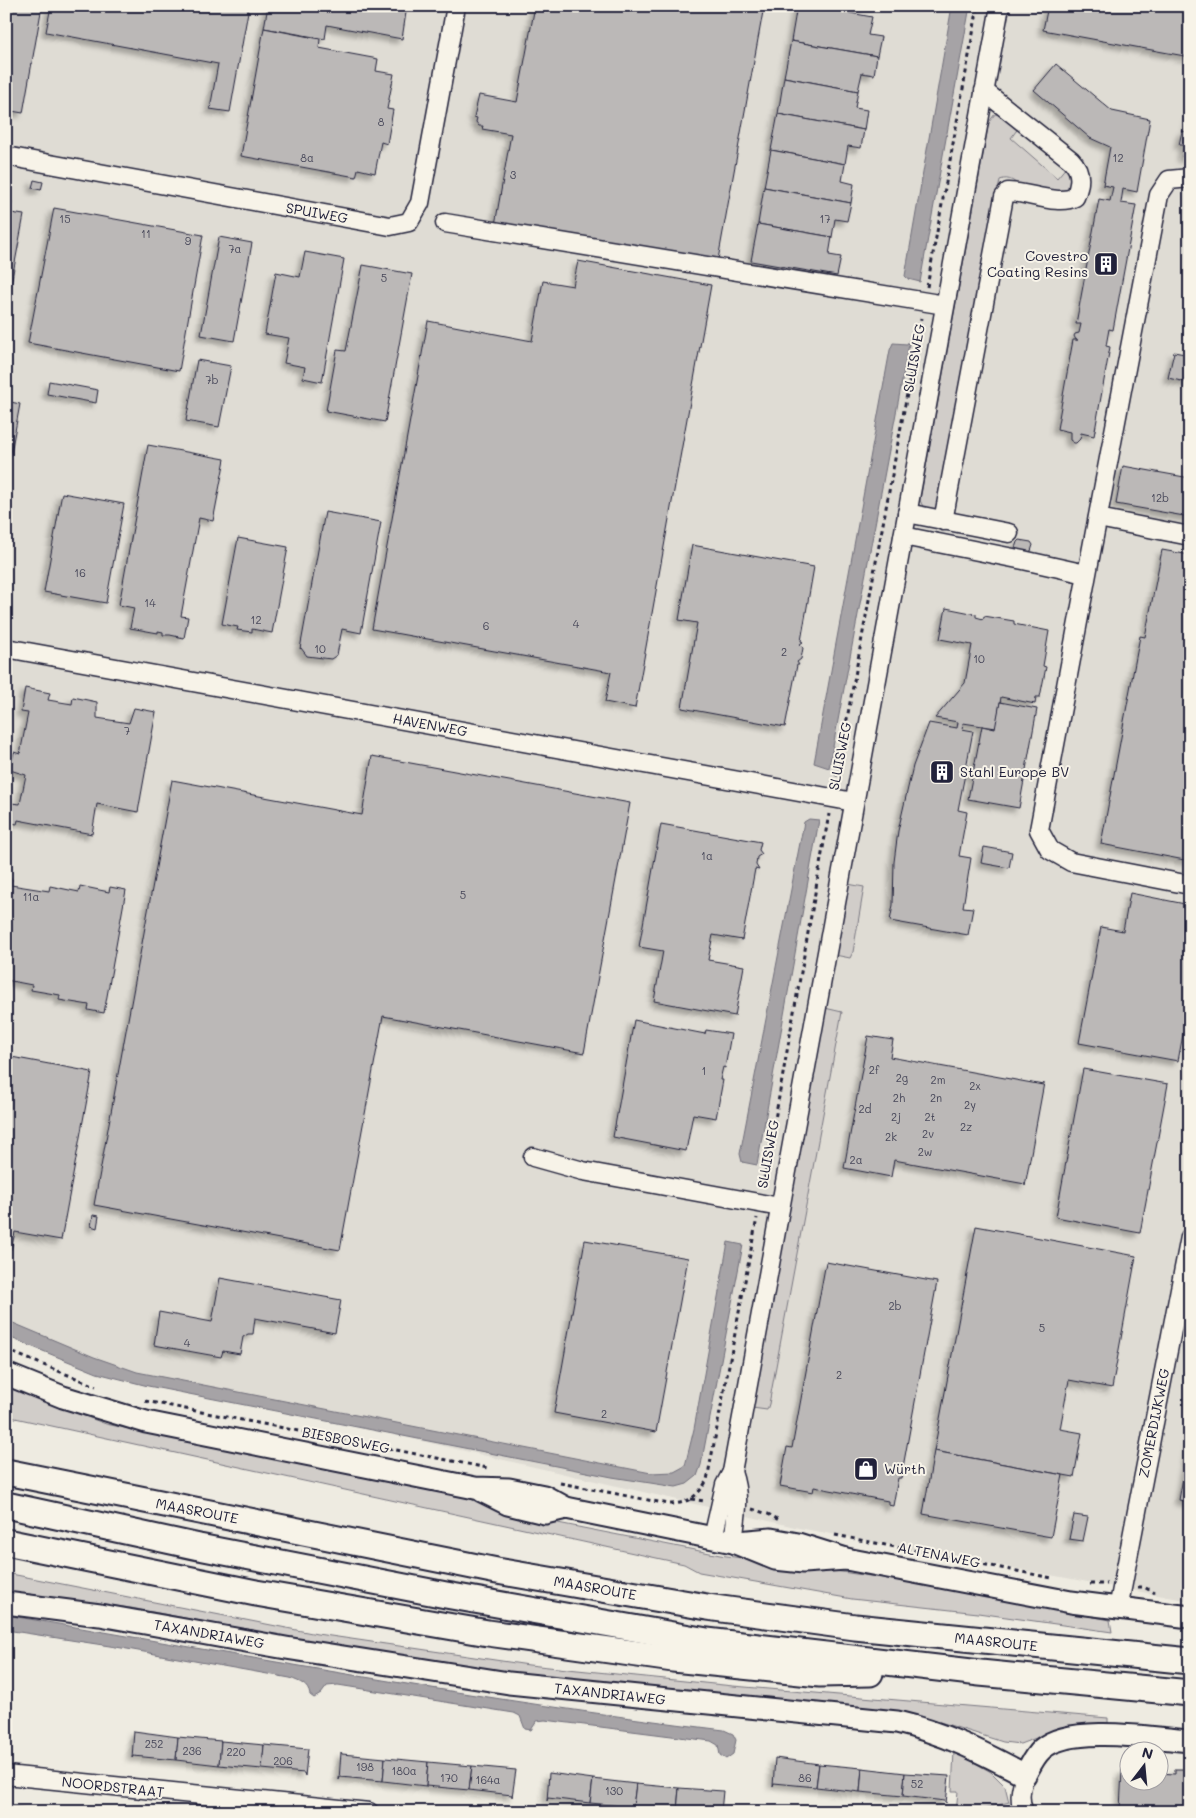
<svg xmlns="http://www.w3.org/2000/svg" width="1196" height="1818" viewBox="0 0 1196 1818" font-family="Mali,sans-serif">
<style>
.built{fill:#dfdcd4}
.green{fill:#d1cdc9;stroke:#7a7882}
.water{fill:#a6a3a6;stroke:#716f7b}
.building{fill:#bbb8b7;stroke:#22223b;filter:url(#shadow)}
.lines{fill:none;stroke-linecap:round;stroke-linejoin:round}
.minor-casing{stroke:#22223b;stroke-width:21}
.major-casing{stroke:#22223b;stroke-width:25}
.highway-casing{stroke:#22223b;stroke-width:29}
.path{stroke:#22223b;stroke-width:3;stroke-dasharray:4 4;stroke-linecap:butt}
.minor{stroke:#f7f3e8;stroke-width:18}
.major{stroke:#f7f3e8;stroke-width:21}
.highway{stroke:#f7f3e8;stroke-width:25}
.labels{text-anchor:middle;stroke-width:4;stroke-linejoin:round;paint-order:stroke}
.number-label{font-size:11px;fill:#48485a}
.street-label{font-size:14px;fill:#22223b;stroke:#f7f3e8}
.poi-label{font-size:14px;fill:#22223b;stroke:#f7f3e8;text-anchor:start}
</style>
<defs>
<filter id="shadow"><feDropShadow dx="-4.5" dy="4.5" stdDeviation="2.5" flood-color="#0004"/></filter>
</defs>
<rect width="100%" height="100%" fill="#eeebe1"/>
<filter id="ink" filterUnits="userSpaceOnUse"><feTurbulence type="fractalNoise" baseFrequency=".02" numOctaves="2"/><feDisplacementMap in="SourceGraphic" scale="10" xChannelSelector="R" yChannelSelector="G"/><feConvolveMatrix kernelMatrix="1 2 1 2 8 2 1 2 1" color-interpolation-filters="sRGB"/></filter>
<g filter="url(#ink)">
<path class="built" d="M6,6H1190V1601L799,1528L110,1369L6,1328Z"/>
<g class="green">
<path d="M995,114L1005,115L1019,127L1011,138L1057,178L1067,166L1072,180L1068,192L1063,194C1051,192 1034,191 1023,186C1014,183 1010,176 1000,180L975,318L937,508L934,510L923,507L920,500L989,122Z"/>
<path d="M848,884L864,887L853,952L850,958L835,955Z"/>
<path d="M825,1008L842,1012L769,1404L767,1410L752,1408Z"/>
<path d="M6,1387L106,1424L211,1446L437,1489L533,1518L583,1528L720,1555L920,1583L1110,1620L1112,1632L978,1613L852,1599L699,1572L684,1564L6,1416Z"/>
<path d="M6,1573L317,1634L529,1665L733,1686L1108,1718V1725L1065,1727L1020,1744L1003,1742L940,1722L894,1712L503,1673L379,1654L131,1608L6,1592Z"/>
<path d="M954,1751L991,1772L1005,1786L1009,1802L973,1812H956L958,1791H952Z"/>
</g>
<g class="water">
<path d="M952,6H970L920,282L908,279L905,276Z"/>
<path d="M910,339L829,768L814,763L890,350L893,343L907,344Z"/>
<path d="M809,819L819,820L757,1165L742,1162L740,1154L804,822Z"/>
<path d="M728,1242L743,1245L701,1465L697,1476L687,1484L676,1487L612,1477L148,1386L97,1373L6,1336V1320L94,1357L137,1372L651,1473L674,1472L685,1466L694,1429Z"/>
<path d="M6,1615C245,1656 484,1701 724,1730L733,1734L736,1740L733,1754L726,1759L720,1755L718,1745L711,1741L545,1720L537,1721L531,1730L525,1729L520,1716L514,1713L338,1685L327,1686L321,1694L314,1698L310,1695C308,1684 300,1682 290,1678L116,1647L6,1630Z"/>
</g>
<g class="building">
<path d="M6,6H42L23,113L6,110Z"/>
<path d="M51,6H249L230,112L210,109L218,64L46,32Z"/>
<path d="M268,6H407L402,39L327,25L325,39L264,28Z"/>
<path d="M535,6H764L717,265L495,225L511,134L482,129L483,126H479L476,122L477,118L474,117L479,95L517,102Z"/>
<path d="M797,6H813L872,17L868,35L881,37L877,56L791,41Z"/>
<path d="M1048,6H1190V57L1043,30Z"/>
<path d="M264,28L320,39L319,48L378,59L376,71L394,74L387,109L393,110L387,144L381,142L375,173L358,169L356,177L241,156Z"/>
<path d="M791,41L877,56L874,75L862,73L858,91L784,77Z"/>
<path d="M1056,64L1112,111L1150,119L1137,192L1123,189L1121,203L1136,205L1113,330L1109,329L1106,346L1110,347L1094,436L1081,433L1080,439L1076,443H1074L1070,440V432L1057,429L1073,340H1078H1076L1074,336L1075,334L1079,333L1081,324H1076L1099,199L1110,201L1113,187L1103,185L1110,147L1090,138L1034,90Z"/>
<path d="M784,77L858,91L855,108L867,110L864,130L778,114Z"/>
<path d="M778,114L864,130L861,148L848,146L845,164L771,150Z"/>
<path d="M1190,114V158L1182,157L1184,145H1179L1182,131L1186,132Z"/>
<path d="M771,150L845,164L842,181L854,184L851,203L764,187Z"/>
<path d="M34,180L43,182L41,190L32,188Z"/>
<path d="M764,187L851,203L847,221L835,219L832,237L758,224Z"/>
<path d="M6,199L12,201L11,213L24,215L10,289H6Z"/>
<path d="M54,208L203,235L179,371L28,343Z"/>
<path d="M758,224L832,237L829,255L841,257L837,276L751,261Z"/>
<path d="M219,237L252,243L234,341L201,335Z"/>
<path d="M305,252L344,259L322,382L303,378L305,367L284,363L289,338L265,334L276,272L300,277Z"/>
<path d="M578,261L711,285L635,708L605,702L611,672L372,629L428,321L532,341L543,281L573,286Z"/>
<path d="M363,265L412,274L385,422L326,411L337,350L346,351Z"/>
<path d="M1174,352L1190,355V383L1168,378Z"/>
<path d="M197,360L231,366L219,427L186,421Z"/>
<path d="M49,381L98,390L96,403L47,394Z"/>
<path d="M6,401L20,404L6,480Z"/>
<path d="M148,445L225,459L213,521L199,518L181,616L188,617L184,638L170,635H163V632L158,631V633L130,628L134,608L119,605Z"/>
<path d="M1123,466L1190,478V517L1116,504Z"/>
<path d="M62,493L124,504L106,603L44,592Z"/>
<path d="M325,512L381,522L361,633L342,629L337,655L331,659L307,656L301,648L300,649Z"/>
<path d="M238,538L288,547L272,633L252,629V632L237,630L238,627L222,624Z"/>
<path d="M1019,540L1031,542L1033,545L1031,551L1029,552L1017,550L1015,548L1017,542Z"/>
<path d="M692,545L814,567L801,641L803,642L800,644L803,648L801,659L797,662L799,665H797L785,727L682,708L697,623L679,620Z"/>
<path d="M1162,550L1190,555V861L1101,844L1140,636L1145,637Z"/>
<path d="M946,608L976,614V617L983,619L984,616L1014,621V624L1049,631L1043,666L1046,667L1040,697H1036L1035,704L1001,697L996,728L963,723L962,729L973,731L966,768L974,770L973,775L965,774L958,810L967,812L959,856L971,858L963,907L973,908L968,935L890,921L893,905L894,862L898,831L913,766L929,723L957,728L958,722L935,718L965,683L972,645L940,639Z"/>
<path d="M25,688L50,693L48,700L72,704L73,697L97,702V718L129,723L134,708L156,712L138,812L97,804L92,834L18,820L17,824L6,822V804L11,805V803L20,804L26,775L10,770L14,752L20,754L28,713L21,712Z"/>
<path d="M1000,702L1037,709L1019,808L968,799L982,726L995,729Z"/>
<path d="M372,756L630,803L584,1053L383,1016L340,1250L94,1205L172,780L362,815Z"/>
<path d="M661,824L761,842L759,850L762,854L757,857L756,865L759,870L755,869L742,940L713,935L708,960L744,966L735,1016L654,1001L663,951L639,947Z"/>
<path d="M984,847L1012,852L1009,868L981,863Z"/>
<path d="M6,878L12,879L11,885L49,891L50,886L79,892L80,886L109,892L110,887L126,890L104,1013L88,1010L89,1005L59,1000L60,995L31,990L32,985L6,980Z"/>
<path d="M1130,893L1190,905V917L1184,946L1190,947V997L1178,1061L1079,1043L1101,927L1123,931Z"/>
<path d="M634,1020L705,1034L706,1030L731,1034L725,1068L723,1067L720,1080H723L716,1118L693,1114L686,1151L613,1137Z"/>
<path d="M868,1036L893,1040L890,1057L1043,1085L1044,1083L1025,1186V1184L894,1160L891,1177L844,1168Z"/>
<path d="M6,1056L92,1072L61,1240L15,1232L11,1250L6,1249Z"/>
<path d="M1083,1069L1168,1084L1140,1233L1056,1217Z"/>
<path d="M93,1215L99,1216L97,1228L91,1226Z"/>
<path d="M976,1226L1136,1256L1112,1388L1069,1380L1060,1429L1082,1433L1074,1477L934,1451Z"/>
<path d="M585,1240L688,1258L656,1432L554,1413Z"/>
<path d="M826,1262L937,1282L901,1478H898L893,1506L888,1505V1501L814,1487L813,1492L780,1486L787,1447L792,1448Z"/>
<path d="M220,1278L341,1300L335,1333L255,1318L253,1334H248L243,1337L240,1354L223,1351L221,1357L154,1345L159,1312L212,1322Z"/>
<path d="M1190,1439V1502L1179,1500Z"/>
<path d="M934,1451L1063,1475L1051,1537L923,1514Z"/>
<path d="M1074,1515L1088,1517L1083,1541L1069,1539Z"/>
<path d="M134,1731L178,1737L176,1760L133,1756L132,1758Z"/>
<path d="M178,1737L221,1741L219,1765L176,1760Z"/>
<path d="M221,1741L264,1745L262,1769L219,1765Z"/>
<path d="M264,1745L308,1749L305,1776L304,1773L262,1769Z"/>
<path d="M341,1752L342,1754L385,1758L383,1781L340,1777L339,1780Z"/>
<path d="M385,1758L428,1762L426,1786L383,1781Z"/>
<path d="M775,1758L819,1764L816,1787L774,1783L773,1786Z"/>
<path d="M428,1762L472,1766L469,1790L426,1786Z"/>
<path d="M819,1764L862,1768L860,1792L816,1787Z"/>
<path d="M472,1766L516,1770L512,1797V1795L469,1790Z"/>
<path d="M862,1768L905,1773L903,1796L860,1792Z"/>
<path d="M1175,1769H1184V1775H1190V1812L1120,1809L1122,1770L1128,1771V1780H1158V1773L1175,1774Z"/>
<path d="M549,1773L593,1779L590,1803L548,1798L547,1801Z"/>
<path d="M905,1773L949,1776L946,1803L945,1801L903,1796Z"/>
<path d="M593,1779L636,1784L633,1807L590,1803Z"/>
<path d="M636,1784L679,1788L677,1811L633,1807Z"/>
<path d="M679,1788L723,1791L721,1812L677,1811Z"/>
<path d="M8,1807L52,1811V1812H8Z"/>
</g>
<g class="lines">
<defs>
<g id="minor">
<path d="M6,156L390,226L409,222L420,203L456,6"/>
<path d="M1190,178L1169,180L1159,195C1119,407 1078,618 1039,830L1050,850L1071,862L1190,885"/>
<path d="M445,223L945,305"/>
<path d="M907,513L1009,533"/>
<path d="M1098,518L1190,536"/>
<path d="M943,521L1004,197L1008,192C1028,192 1058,206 1075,197C1081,183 1082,171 1071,160L984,91"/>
<path d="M903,536L1023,560L1086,574"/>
<path d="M6,648L854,802"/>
<path d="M533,1157L583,1171L780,1207"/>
<path d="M732,1472C741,1498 736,1516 733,1542"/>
<path d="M713,1538L725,1485L732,1472L1000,6"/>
<path d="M1118,1609L1190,1237"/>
<path d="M6,1775L369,1812"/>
<path d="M1024,1812C1018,1799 1021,1788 1025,1775"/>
</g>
<g id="major">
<path d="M6,1374L63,1397L146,1422L475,1488L509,1489L544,1496L566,1508L733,1542L775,1559L803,1562L846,1559"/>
<path d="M482,1491L508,1504L545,1513L566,1508"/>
<path d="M738,1542L771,1539L798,1544L846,1559L1071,1602L1190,1617"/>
<path d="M6,1603L100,1615L286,1648L509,1683L897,1722C944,1733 982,1752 1025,1775C1030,1766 1034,1756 1042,1749C1069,1724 1154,1738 1190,1741"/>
</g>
<g id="highway">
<path d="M6,1472L497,1571L707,1607L855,1627L1190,1661"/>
<path d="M6,1505L199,1547L446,1595L707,1641L980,1673L1190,1693"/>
<path d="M6,1542L256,1593L488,1633L673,1659L820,1674L870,1673"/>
</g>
</defs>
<use href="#minor" class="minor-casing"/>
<use href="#major" class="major-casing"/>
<use href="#highway" class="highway-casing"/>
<g class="path">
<path d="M927,287L978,6"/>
<path d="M835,784L921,318"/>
<path d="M763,1187L829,814"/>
<path d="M6,1350L96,1386"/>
<path d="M145,1401L488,1468"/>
<path d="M560,1483L669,1504C688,1504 698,1496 707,1480L757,1218"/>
<path d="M691,1499L704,1501"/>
<path d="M752,1509L768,1514L781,1521"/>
<path d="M835,1535L1052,1578"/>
<path d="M1090,1584H1107"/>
<path d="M1138,1587H1144L1155,1593"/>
</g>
<use href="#minor" class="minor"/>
<use href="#major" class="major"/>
<use href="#highway" class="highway"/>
</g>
</g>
<defs>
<symbol id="building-square" viewBox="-11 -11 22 22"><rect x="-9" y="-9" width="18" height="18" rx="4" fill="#22223b" stroke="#f7f3e8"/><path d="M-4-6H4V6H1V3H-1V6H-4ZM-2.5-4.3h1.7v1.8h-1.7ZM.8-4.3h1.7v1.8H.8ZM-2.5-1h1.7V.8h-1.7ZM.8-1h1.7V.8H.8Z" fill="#fff"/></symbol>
<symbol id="shop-square" viewBox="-11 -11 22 22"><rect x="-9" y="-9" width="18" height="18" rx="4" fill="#22223b" stroke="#f7f3e8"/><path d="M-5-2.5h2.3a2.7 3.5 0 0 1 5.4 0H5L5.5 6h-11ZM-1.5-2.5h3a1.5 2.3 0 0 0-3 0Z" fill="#fff"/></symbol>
</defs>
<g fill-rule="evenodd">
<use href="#building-square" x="1092" y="250" width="28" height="28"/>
<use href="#building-square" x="928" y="758" width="28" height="28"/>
<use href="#shop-square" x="852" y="1455" width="28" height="28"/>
</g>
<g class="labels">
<g class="number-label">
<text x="381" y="126">8</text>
<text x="307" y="162">8a</text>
<text x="1118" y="162">12</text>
<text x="513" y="179">3</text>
<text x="65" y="223">15</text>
<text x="825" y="223">17</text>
<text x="146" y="238">11</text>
<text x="188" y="245">9</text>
<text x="235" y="253">7a</text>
<text x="384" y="282">5</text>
<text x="212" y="384">7b</text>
<text x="1160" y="502">12b</text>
<text x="80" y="577">16</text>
<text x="150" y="607">14</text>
<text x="256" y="624">12</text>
<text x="576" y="628">4</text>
<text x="486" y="630">6</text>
<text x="320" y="653">10</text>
<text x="784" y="656">2</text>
<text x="979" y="663">10</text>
<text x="127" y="735">7</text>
<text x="707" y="860">1a</text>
<text x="463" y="899">5</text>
<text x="31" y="901">11a</text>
<text x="874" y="1074">2f</text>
<text x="704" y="1075">1</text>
<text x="902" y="1082">2g</text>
<text x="938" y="1084">2m</text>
<text x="975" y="1090">2x</text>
<text x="899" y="1102">2h</text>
<text x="936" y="1102">2n</text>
<text x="970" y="1109">2y</text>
<text x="865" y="1113">2d</text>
<text x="896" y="1121">2j</text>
<text x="930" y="1121">2t</text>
<text x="966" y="1131">2z</text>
<text x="928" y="1138">2v</text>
<text x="891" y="1141">2k</text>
<text x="925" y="1156">2w</text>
<text x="856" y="1164">2a</text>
<text x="895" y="1310">2b</text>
<text x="1042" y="1332">5</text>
<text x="187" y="1347">4</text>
<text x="839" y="1379">2</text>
<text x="604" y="1418">2</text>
<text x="154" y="1748">252</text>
<text x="192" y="1755">236</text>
<text x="236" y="1756">220</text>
<text x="283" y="1765">206</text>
<text x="365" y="1771">198</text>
<text x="404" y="1775">180a</text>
<text x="449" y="1782">170</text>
<text x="805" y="1782">86</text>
<text x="488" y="1784">164a</text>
<text x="917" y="1788">52</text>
<text x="614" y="1795">130</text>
</g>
<g class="street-label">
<text transform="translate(317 213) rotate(10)" y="5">SPUIWEG</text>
<text transform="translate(914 358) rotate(-80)" y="5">SLUISWEG</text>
<text transform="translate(430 725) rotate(10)" y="5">HAVENWEG</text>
<text transform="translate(840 756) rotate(-79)" y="5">SLUISWEG</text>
<text transform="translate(768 1154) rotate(-80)" y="5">SLUISWEG</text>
<text transform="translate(1154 1423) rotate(-79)" y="5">ZOMERDIJKWEG</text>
<text transform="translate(346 1440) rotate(11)" y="5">BIESBOSWEG</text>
<text transform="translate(197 1511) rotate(11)" y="5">MAASROUTE</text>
<text transform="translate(939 1555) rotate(11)" y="5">ALTENAWEG</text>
<text transform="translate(595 1588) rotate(10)" y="5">MAASROUTE</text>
<text transform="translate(209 1634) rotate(10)" y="5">TAXANDRIAWEG</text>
<text transform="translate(996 1642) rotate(6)" y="5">MAASROUTE</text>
<text transform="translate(610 1694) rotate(6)" y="5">TAXANDRIAWEG</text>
<text transform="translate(113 1787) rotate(6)" y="5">NOORDSTRAAT</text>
</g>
<g class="poi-label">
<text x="1088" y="261" text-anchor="end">Covestro<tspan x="1088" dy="16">Coating Resins</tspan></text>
<text x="960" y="777">Stahl Europe BV</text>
<text x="884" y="1474">Würth</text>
</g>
</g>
<rect width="1196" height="1818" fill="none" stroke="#f7f3e8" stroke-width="25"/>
<rect x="12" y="12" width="1171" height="1793" fill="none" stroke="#22223b" stroke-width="2" filter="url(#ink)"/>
<g transform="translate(1144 1766) rotate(16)"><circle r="24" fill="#f7f3e8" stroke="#a29fa3"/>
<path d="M0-4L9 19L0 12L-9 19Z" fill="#22223b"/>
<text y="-8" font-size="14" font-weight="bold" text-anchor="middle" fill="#22223b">N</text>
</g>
</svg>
